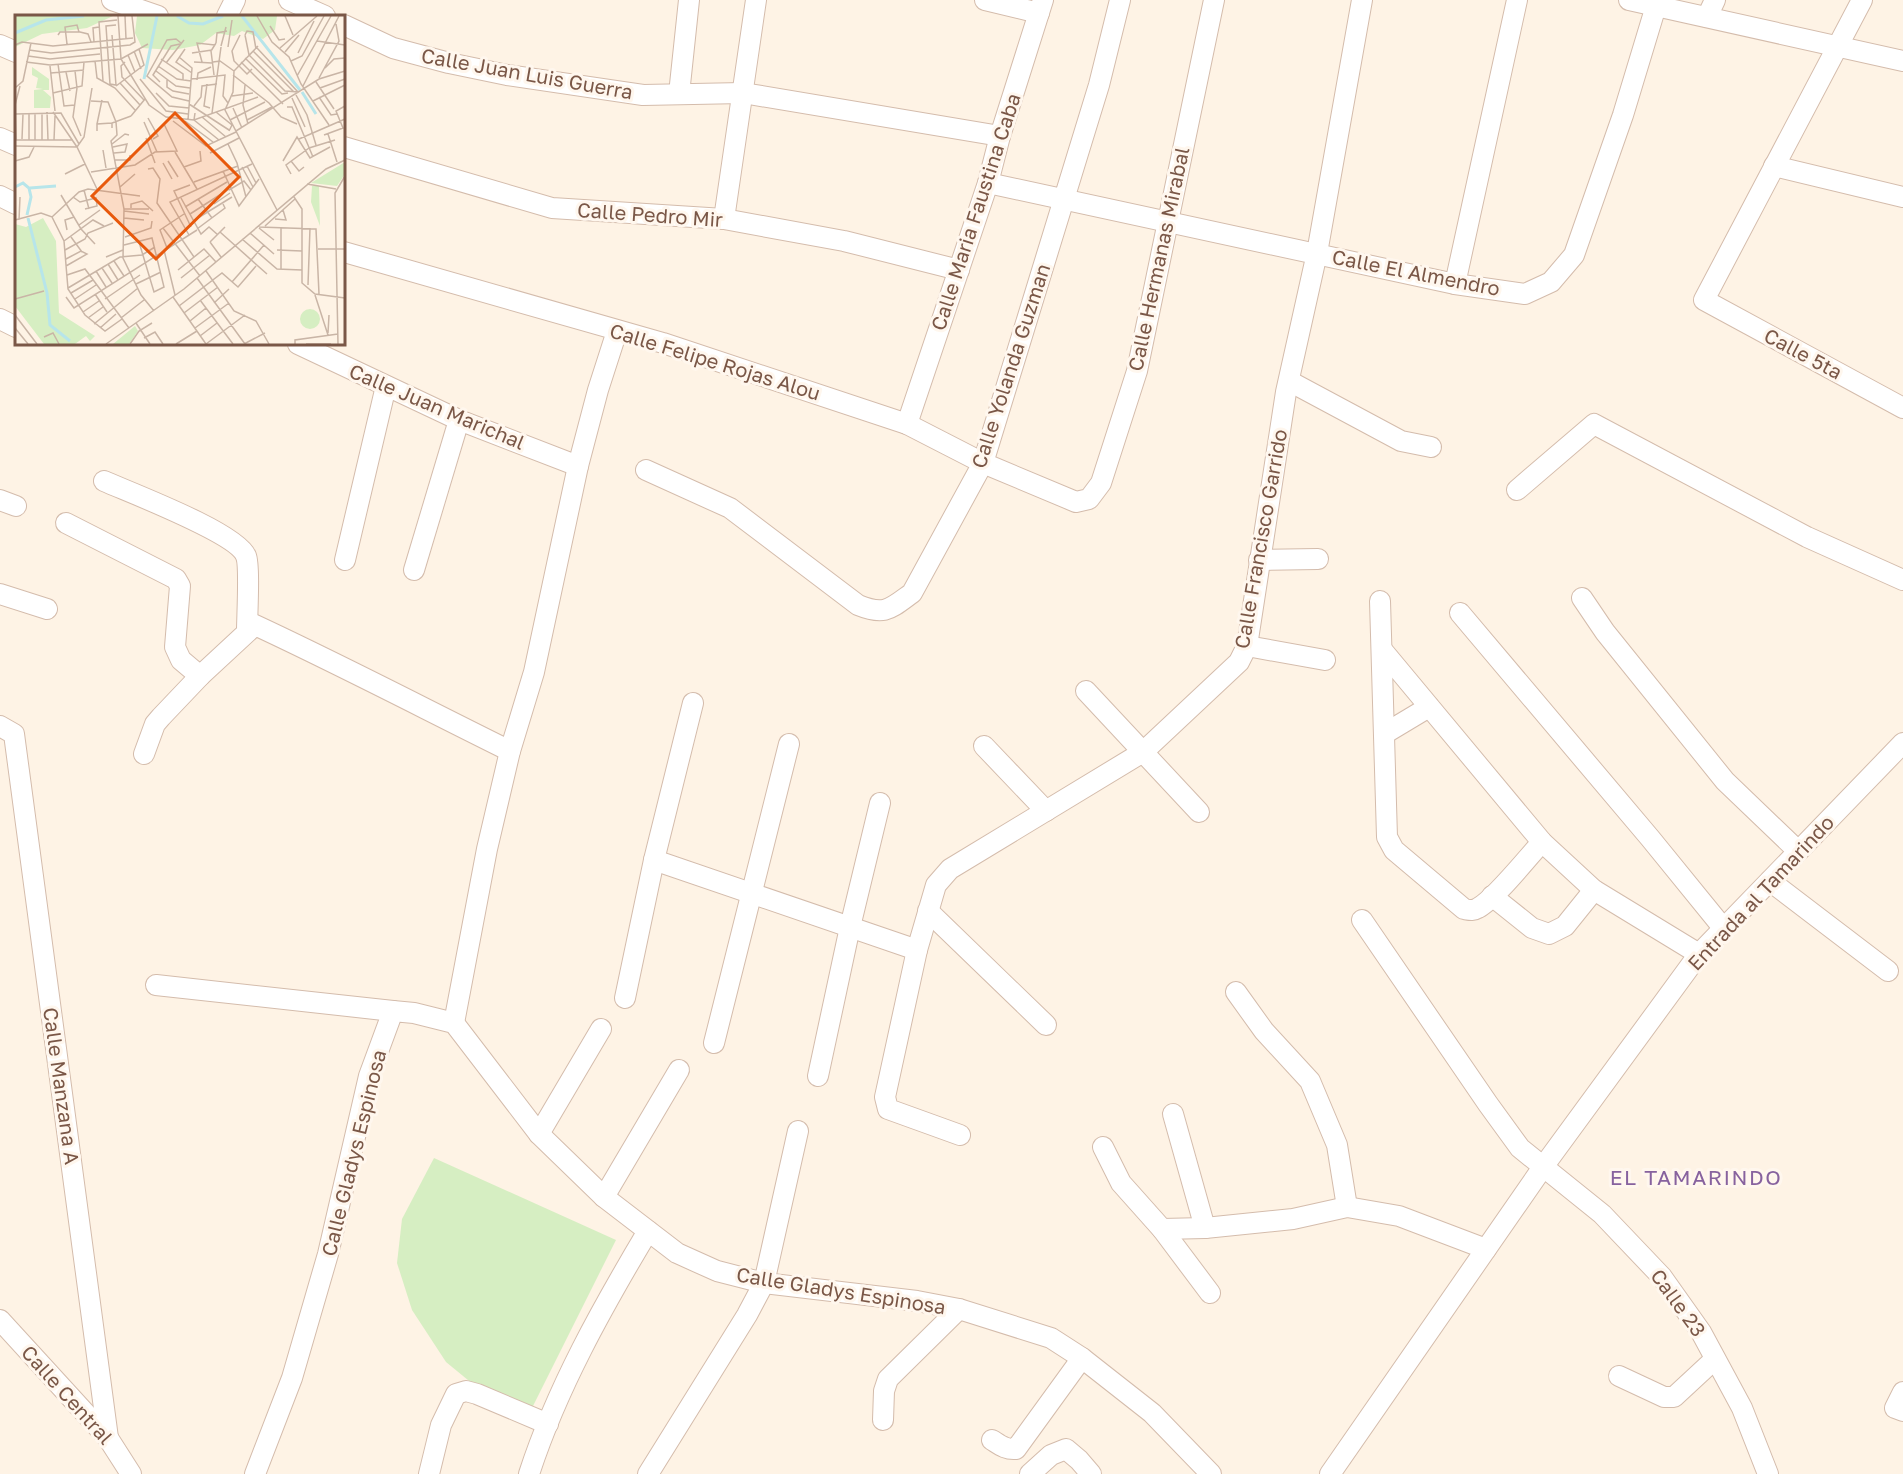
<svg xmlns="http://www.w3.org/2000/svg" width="1903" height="1474" viewBox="0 0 1903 1474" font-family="'Golos Text',sans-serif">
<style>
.green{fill:#d6eec2}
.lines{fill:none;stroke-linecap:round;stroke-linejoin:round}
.minor-casing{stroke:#d4bcac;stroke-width:22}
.minor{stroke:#fff;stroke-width:20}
.labels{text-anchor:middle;stroke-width:6;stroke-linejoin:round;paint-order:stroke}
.street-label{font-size:20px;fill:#7a5747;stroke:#fff7ee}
.neighbourhood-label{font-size:21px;letter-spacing:1.5px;fill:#87629e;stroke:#fff7ee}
.inset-river{fill:none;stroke:#b7e5ea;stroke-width:3}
.inset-road{fill:none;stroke:#c9b5a6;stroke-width:1.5}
.view{fill:#e8590c;fill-opacity:0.15;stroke:#e8590c;stroke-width:3}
.inset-edge{fill:none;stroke:#7a5747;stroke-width:3}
</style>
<rect width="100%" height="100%" fill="#fef3e5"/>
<path class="green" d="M434,1158L616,1240L528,1416L474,1385L446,1362L412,1310L397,1263L402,1219Z"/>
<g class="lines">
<defs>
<g id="minor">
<path d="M112,0L158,16"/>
<path d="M289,0L325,16"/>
<path d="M985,0L1039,13"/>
<path d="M1629,0L1903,61"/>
<path d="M1862,0L1704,300L1903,408"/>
<path d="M227,16L235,0"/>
<path d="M1707,17L1715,0"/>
<path d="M344,25L393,48L449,63L507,75L643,95L743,93L1000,136"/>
<path d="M0,45L16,52"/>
<path d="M679,94L689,0"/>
<path d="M0,138L16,145"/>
<path d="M344,147L552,208L724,219L844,241L959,270"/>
<path d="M1774,166L1903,197"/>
<path d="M988,183L1455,284L1525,294L1551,282L1574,255L1623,115L1656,6"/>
<path d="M0,196L16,204"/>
<path d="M724,219L756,0"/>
<path d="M344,252L663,343L907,424L983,463L1076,502L1089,499L1101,483L1137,371L1214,0"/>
<path d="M1455,284L1517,0"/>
<path d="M0,319L16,327"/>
<path d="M298,344L459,420L578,466"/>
<path d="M1289,381L1401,441L1431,447"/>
<path d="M907,424L988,183L1000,136L1043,0"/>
<path d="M646,470L730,508L858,605C885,616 890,609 912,593L983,463L1099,85L1120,0"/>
<path d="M104,481C131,493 237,533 246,556C250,566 247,617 247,631"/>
<path d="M1517,490L1594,424L1807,537L1903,580"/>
<path d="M0,500L16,506"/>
<path d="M66,523L176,579L180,586L175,647L181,660L200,676"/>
<path d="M345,560L386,386"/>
<path d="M1259,560L1318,559"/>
<path d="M414,570L459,420"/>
<path d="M0,594L47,609"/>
<path d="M1582,598L1605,632L1725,781L1798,851"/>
<path d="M1380,601L1387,837L1394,850L1464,909C1470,910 1473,911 1478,908C1494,900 1528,857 1542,842"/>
<path d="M1460,613L1650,838L1724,929"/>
<path d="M1247,646L1325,660"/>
<path d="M1383,651L1542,842L1594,890L1699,954"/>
<path d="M1086,691L1199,812"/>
<path d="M0,726L14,734L108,1438"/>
<path d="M1384,734L1429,707"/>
<path d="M984,746L1046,811"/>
<path d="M144,754L155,724L161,717L200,676L255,625C341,665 425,709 510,751"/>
<path d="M654,860L917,950"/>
<path d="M1770,881L1888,971"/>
<path d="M1492,896L1532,928L1549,934L1565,926L1594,890"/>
<path d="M928,911L1046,1025"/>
<path d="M1362,920L1488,1104L1520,1148L1602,1214L1662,1277L1701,1332L1742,1408L1768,1474"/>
<path d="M156,985L393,1011"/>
<path d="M1236,992L1264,1031L1310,1081L1337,1145L1347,1207"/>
<path d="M625,998L654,860L693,703"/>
<path d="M454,1023L487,849L510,751L534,672L578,466L598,390L617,331"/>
<path d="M714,1043L789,744"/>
<path d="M818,1076L850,927L880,803"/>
<path d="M1173,1114L1205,1228"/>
<path d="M539,1134L601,1029"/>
<path d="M960,1135L888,1109L885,1097L917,950L936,885L950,869L1143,752L1239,662L1247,646L1286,392L1317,253L1362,0"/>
<path d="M1103,1147L1121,1183L1162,1229L1210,1293"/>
<path d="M604,1197L679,1070"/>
<path d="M1162,1229L1205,1228L1293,1219L1347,1207L1399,1216L1486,1249"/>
<path d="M0,1320L108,1438L131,1474"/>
<path d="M1619,1376L1664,1397H1674L1715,1359"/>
<path d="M1903,1392L1895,1408L1903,1411"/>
<path d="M883,1420L884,1391L888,1379L959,1309"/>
<path d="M992,1440C1000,1445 1006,1450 1016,1449L1082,1358"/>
<path d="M255,1474L292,1378L328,1254L369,1076L393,1011L414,1013L454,1023L539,1134L604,1197L677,1253L717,1271L764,1283L917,1301L959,1309L1051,1338L1082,1358L1152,1413L1211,1474"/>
<path d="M429,1474L441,1425L456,1394L466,1391L477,1394L548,1424"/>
<path d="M529,1474C557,1388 602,1308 648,1231"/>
<path d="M648,1474L747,1315L764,1283L798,1131"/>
<path d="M1030,1474L1051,1455L1066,1449L1079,1460L1091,1474"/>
<path d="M1330,1474L1543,1167L1699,954L1903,743"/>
</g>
</defs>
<use href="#minor" class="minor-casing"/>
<use href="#minor" class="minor"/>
</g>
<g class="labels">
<g class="street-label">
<text transform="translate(527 74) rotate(10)" y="7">Calle Juan Luis Guerra</text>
<text transform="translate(976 212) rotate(-72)" y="7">Calle Maria Faustina Caba</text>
<text transform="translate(650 215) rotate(4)" y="7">Calle Pedro Mir</text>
<text transform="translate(1159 259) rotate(-78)" y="7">Calle Hermanas Mirabal</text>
<text transform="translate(1416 273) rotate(11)" y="7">Calle El Almendro</text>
<text transform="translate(1803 354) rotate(28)" y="7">Calle 5ta</text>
<text transform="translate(715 362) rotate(17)" y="7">Calle Felipe Rojas Alou</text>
<text transform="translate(1011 366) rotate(-72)" y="7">Calle Yolanda Guzman</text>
<text transform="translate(437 407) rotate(23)" y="7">Calle Juan Marichal</text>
<text transform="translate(1261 539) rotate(-80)" y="7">Calle Francisco Garrido</text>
<text transform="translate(1761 893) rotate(-47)" y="7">Entrada al Tamarindo</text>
<text transform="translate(61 1086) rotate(82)" y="7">Calle Manzana A</text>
<text transform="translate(354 1153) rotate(-76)" y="7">Calle Gladys Espinosa</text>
<text transform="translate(841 1291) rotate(9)" y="7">Calle Gladys Espinosa</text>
<text transform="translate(1678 1303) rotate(54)" y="7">Calle 23</text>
<text transform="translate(67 1395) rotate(48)" y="7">Calle Central</text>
</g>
<g class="neighbourhood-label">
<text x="1696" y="1185">EL TAMARINDO</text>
</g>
</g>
<g transform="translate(15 15)">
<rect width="330" height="330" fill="#fef3e5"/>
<path d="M0,1H98L72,13L27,19L0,32ZM122,1H262L260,15L248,24L227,16L219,21L201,18L185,30L158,35L127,33L120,18ZM17,52L34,64V75H28L36,82L35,93H19V75L28,74L21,73L23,63L17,60ZM330,147V159L322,171L296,168ZM297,171H304L305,211L296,187ZM28,203L41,226L44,298L80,321L75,326L71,321L60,329H29L0,291V209L11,212ZM285 304a10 10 0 1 1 20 0a10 10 0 1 1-20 0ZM120,311L123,316L114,329H98Z" fill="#d6eec2"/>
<path class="inset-river" d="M162,1L174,8L188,9L208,1M227,1L285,75M0,18L31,5L69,1M129,64L142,1M287,77L301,99M0,172L8,168L14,173L16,182L12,200M15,173L41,171M13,203L32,278L35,310L55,326"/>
<path class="inset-road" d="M103,1L106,44L134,90L151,102L179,105L243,82M110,1L111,24M242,1L257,27L274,42L286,69L314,110M270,1L278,20M255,11L264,25L270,24M43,20L45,17H65L73,19L76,27M97,20L101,70L95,69L91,11L101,10M225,20L217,36L219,46L232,59L237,54M230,20L234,40L270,76L284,77M230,20L232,16L238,17L241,34M302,26L330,30M79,27L78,13L84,12M166,28L161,24L152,25L132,61L157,82L174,86M201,28L202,18L212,16M52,29L50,12L62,10L64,17M0,30L7,27L38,31L118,23M206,31L211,12M243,31L219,56L218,77L210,95L262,195M213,32L217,5M242,33L283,77M265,33L302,1M170,34L161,47L177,58M14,35L36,38L115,30L120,27L117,1M119,36L126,54M238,36L279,77M270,37L284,20M177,38L197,35M283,38L299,6M113,40L120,57M13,41L35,44L85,39M164,42L177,53L173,105M230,43L267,79L273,78M146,44L168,59V65M80,46L82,63L100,73L120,95M276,46L287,41L309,1M11,47L35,50L106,44L133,29M110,47L106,51L107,62L129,85M179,47L197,48M187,47L182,28L200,30M198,47L205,46L219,56M226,47L268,89M151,48L169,25M43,49L49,91L60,90M35,51L40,96M143,51L162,64L176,66M310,53L319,44L330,43M60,56L62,73L58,102L66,121M141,56L161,71L175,73M51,57L55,76M36,58L69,55M199,60L196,36L201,28M218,60L254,88L266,102L282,109M282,61L316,1M304,63L324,26L321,9M125,64L151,96L173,99M176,64L210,60L208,81L213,88M152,65V72L158,76L174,79M182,65L183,58L196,52M88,66L84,7L102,5M145,67L138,60L156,31L165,29M301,67L319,94M105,68L125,90M192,69L189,91L195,93M230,70L228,90L233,109M101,71L129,50L124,34M288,71L324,1M0,73L8,66L16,28M305,73L330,64M38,78L67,71L69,47M141,78L154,91L174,93M281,80L292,100L301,130M217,81L238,78M304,82L316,100L322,99M277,83L290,112M76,86L93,87L101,107L102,120L96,126L109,194L108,243L126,280L139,296M298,86L330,70M174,89L214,115M179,91L186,82L187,71L202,69M272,92H277L298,142M218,93L227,113M32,97L33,125M38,97L62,132L82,174M201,97L217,110L214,116M180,98L179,105L204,125M197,98L206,32M0,99L46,98L64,129M116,101L130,84M187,102L211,122M133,103L143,121L138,124M215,105L250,87M232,105L257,92M158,106L191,131L221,117M170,106L198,127M129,107L142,137M82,109L87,85M97,113V108L116,101M82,116V109L97,108M221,116L304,64L330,56M313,119L322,147M309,120L328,113L321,96L330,91M131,123L140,148M7,124L8,99M284,124L330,104M0,125H58M1,125L0,90L5,71M14,125V99M20,125V98M27,125V98M39,125L40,101M97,129L110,119L114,120M213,129L222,148L231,182M0,131L62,132L69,122L77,73M98,132L112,129L110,137L99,138M294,133L320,125M88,135L91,153M160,137L182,174M195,138L224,123M100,145H115V140M0,146L14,142L19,132M153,146L163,162M268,146L282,122L295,143L315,132M276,146L284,156L289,152M148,148L157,164M232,151L241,168M169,152L186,146L185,136M227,152L238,172M133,154L138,153L145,164L142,188L179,242M208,156L224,191L244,164M76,157L120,150L140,137L162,136L149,109M50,159L70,149M276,159L271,150L294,133M179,167L223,151M292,169L321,174M175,170L159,176L176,212M105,172L120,159M69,175L74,194M214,175L229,166L236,175M46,180L66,214L80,229M58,182L65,187L81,183L82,191L70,194M279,182L287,194V268L300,279L330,283M166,183L186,219L194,212L203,220M183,184L197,203M199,189L215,178M170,192L212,167M116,193V189L127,186L138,196M109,194H134M109,196L134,199M175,199L214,174M37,202L49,226L53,274L70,300L90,316L107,304M109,203L129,205M260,204L271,205L268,195M0,205L26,198L37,202L64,177L73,174L125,181M4,205L5,182M178,206L217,182M64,210L85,195M250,211L280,184M244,212L301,214L304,279M148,213L185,261M244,213L259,225M182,214L210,193L208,189M52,215L50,205L59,202M205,217L252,259M235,218L259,239M174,220L155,187L237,149M56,222L67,237M110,222L136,213L137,206M227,224L262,254L287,255M49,226L78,205L89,211M195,227L210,212M195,227L206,242M109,230L137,223L149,272L139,277L124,227M152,233L145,215L169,199M303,234H330M50,235L70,224L73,218L98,208M149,235L160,280M262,235L287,236M91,242L108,235M99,246L109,261M93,249L103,265M51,251L72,239L66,236L51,244M87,253L97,268M266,254V213M163,255L189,234L201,247M81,256L91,272M191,256L219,296L241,306L254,329M52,260L70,254L114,313M166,263L195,240M182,263L230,329M217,267L249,230M121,269L146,257M293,270L295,213M53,273L105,242L127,240L140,232M56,278L78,265M80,279L92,297M300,280L313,320M51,282L59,293L182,215M158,282L191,329M0,284L29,276M60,284L81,270M90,284L125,260M185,285L218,329M199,288L214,274M164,291L207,258L223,272L241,251M68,297L84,286M169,298L203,272M0,300L22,329M73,303L88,292M106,303L129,285M175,306L191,293M121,308L135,329M79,309L123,273M0,313L13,329M85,313L101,299M180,313L214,288M313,318L314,300M185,321L202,308M29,322L38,318L44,329M129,323L140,317L148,329M91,329L169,274L311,154L330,145M115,329L124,316L137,308M161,329L182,316M191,329L230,300M229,329L250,318M280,329V325L323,319M291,329H316M323,329L320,178L330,161"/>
<path class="view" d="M160,98L224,162L141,244L77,181Z"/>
<rect width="330" height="330" class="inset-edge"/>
</g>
</svg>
